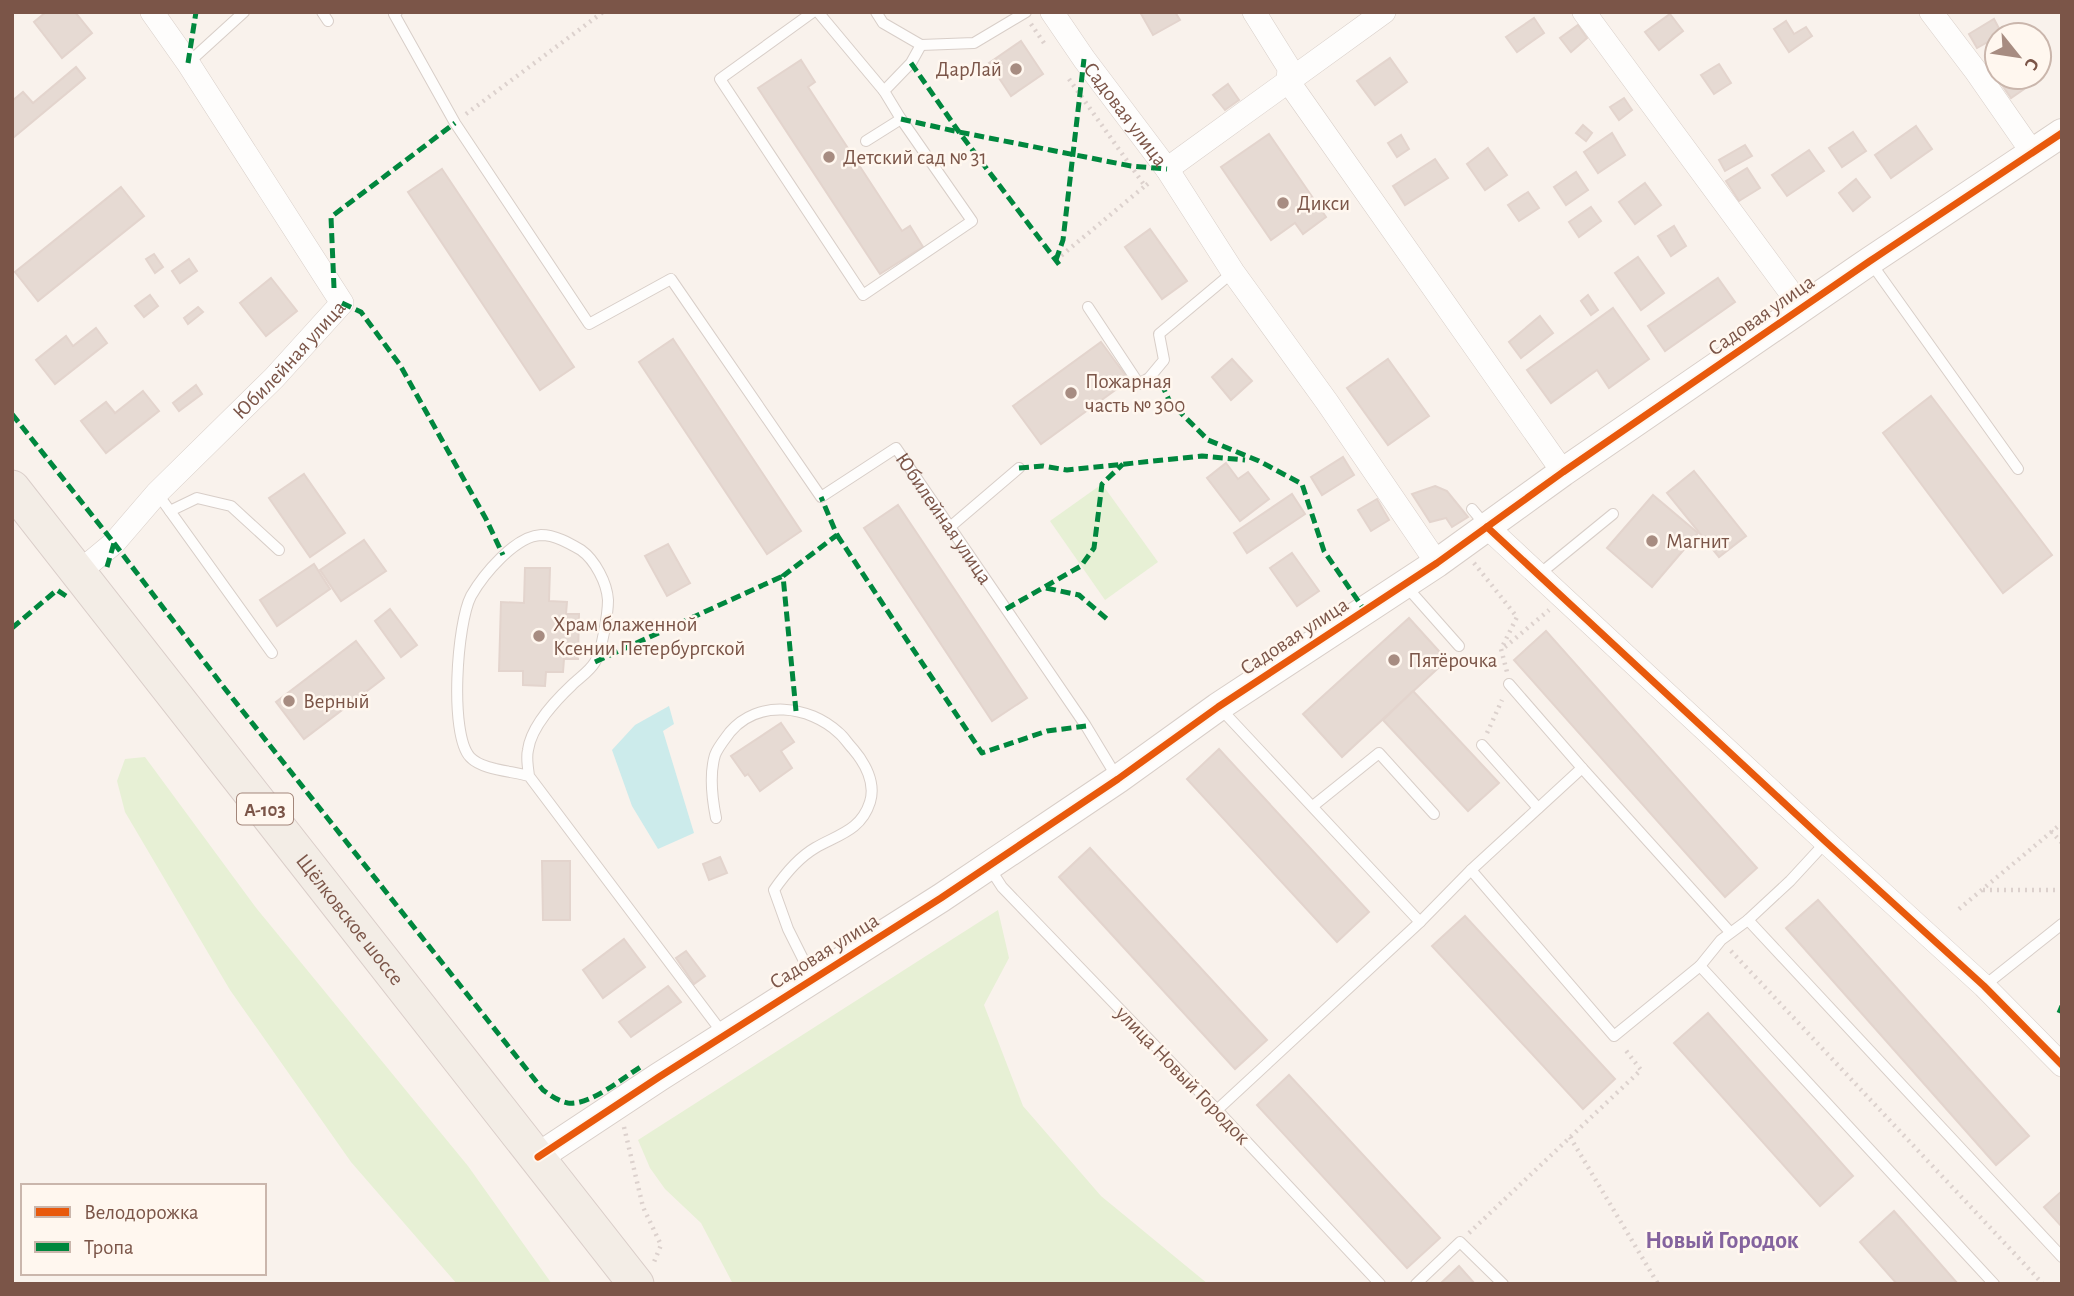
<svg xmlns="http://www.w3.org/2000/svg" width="2074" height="1296" viewBox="0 0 2074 1296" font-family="'Alegreya Sans',sans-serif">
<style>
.green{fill:#e7f0d5}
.water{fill:#ccebeb}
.building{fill:#e6dad3;stroke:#e3d4cd;stroke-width:2}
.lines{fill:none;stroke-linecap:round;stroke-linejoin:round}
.service-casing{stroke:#d8cec8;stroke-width:12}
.minor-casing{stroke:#d8cec8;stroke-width:24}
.tertiary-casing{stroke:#d8cec8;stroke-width:30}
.primary-casing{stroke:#dacec9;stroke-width:37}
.path{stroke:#dcd1cd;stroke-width:4.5;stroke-dasharray:2 5;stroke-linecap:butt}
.service{stroke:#fefdfc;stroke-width:10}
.minor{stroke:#fefdfc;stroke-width:23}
.tertiary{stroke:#fefdfc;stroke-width:28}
.primary{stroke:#f3ede6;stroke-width:35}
.quiet{stroke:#00873e;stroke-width:5;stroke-dasharray:10 5;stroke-linecap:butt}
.cycleway-casing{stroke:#fff7ef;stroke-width:11}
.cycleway{stroke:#e8590c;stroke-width:7}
.poi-dot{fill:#a78c81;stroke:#fff7ef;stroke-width:2.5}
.labels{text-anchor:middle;stroke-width:5;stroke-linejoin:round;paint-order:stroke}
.shield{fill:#fff7ef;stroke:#a3867a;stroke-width:2}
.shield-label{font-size:19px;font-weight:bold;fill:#7b5548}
.poi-label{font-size:21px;fill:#7b5548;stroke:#fff7ef;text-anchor:start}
.street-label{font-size:21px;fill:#7b5548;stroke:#fff7ef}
.quarter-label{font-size:24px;font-weight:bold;fill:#84639e;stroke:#fff7ef}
</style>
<rect width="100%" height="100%" fill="#f9f2ec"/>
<g class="green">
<path d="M1102,484L1158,562L1105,600L1050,521Z"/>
<path d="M145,757L257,909L468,1166L552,1284H457L351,1162L230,990L125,812L117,781L125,759Z"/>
<path d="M998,910L1009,958L984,1005L1023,1106L1101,1196L1208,1284H733L701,1223L665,1189L650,1168L638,1140Z"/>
</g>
<path class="water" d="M669,706L674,724L663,731L694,833L658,849L632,806L612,750L635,725Z"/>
<g class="building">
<path d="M46,12H75L92,33L62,58L34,22Z"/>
<path d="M1140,12H1175L1180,20L1153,35Z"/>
<path d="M1670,14L1683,31L1659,50L1645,32Z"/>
<path d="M1534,18L1544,33L1517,52L1506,37Z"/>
<path d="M1994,19L2002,34L1977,48L1969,34Z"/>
<path d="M1786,21L1794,34L1806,27L1812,36L1789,52L1774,29Z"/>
<path d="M1578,25L1587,38L1571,52L1560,38Z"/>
<path d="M1021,41L1043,74L1011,96L989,63Z"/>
<path d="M1390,58L1407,82L1375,105L1357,81Z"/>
<path d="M801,60L815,82L808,87L902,231L910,226L923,247L880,274L758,88Z"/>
<path d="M1719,64L1731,83L1714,94L1701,75Z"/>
<path d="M76,67L85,78L13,138L12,101L23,92L33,103Z"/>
<path d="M2001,77H2025L2030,85L2011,98L1998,79Z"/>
<path d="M1228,84L1239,100L1225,110L1213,95Z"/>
<path d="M1624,98L1632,110L1619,120L1610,107Z"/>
<path d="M1583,125L1592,133L1586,141L1576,133Z"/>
<path d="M1916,126L1932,149L1891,178L1875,155Z"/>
<path d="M1853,132L1866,151L1842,167L1829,148Z"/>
<path d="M1612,133L1625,155L1598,173L1584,152Z"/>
<path d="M1269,134L1326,217L1303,234L1295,223L1271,240L1221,167Z"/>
<path d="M1401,135L1409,149L1397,157L1388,143Z"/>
<path d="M1745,145L1752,156L1725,171L1719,160Z"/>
<path d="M1488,148L1507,175L1485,190L1467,164Z"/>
<path d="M1809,150L1824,171L1787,196L1772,175Z"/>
<path d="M1435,159L1448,178L1405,205L1393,186Z"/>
<path d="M1747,168L1760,188L1739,201L1726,181Z"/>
<path d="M442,169L574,367L540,390L408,192Z"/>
<path d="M1576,172L1588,190L1566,205L1554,187Z"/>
<path d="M1856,179L1870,197L1853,211L1839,193Z"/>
<path d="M1645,183L1661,205L1635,224L1619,202Z"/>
<path d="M121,187L144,216L38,301L15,272Z"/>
<path d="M1528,192L1539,208L1519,221L1508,205Z"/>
<path d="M1591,207L1601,221L1579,237L1569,222Z"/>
<path d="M1674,226L1686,246L1671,256L1658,236Z"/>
<path d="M1150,229L1187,281L1162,299L1125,247Z"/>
<path d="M154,254L163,267L155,273L146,259Z"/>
<path d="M1638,257L1664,293L1641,310L1615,273Z"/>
<path d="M189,259L197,271L180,283L172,271Z"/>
<path d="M271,278L297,311L266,336L240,303Z"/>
<path d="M1718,278L1735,302L1665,351L1648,326Z"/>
<path d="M150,295L158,306L144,317L135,306Z"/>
<path d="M1588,295L1598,310L1591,315L1581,301Z"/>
<path d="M198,307L203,312L188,324L184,318Z"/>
<path d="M1613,308L1649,359L1609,388L1597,370L1551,403L1527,370Z"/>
<path d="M1540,316L1553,333L1521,358L1509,342Z"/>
<path d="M96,328L107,343L55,384L36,360L66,336L73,346Z"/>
<path d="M673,339L801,531L767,554L639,362Z"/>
<path d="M1101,342L1129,380L1041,444L1013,406Z"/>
<path d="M1232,359L1252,381L1231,400L1212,377Z"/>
<path d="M1388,359L1429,416L1388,445L1347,388Z"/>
<path d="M196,385L202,394L179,411L173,403Z"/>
<path d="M143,391L159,411L106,453L81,421L106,402L115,413Z"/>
<path d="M1931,396L2052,555L2003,593L1883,433Z"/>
<path d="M1343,457L1354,475L1322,495L1311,477Z"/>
<path d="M1226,463L1238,479L1248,472L1269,499L1240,521L1207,478Z"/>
<path d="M1694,471L1746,536L1719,557L1667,493Z"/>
<path d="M304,474L345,533L310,557L269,498Z"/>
<path d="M1435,486L1447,491L1468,517L1452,527L1446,518L1430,522L1412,494Z"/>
<path d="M1292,494L1305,514L1247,553L1234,533Z"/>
<path d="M1653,495L1698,533L1652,587L1607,548Z"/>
<path d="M1377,499L1389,520L1371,531L1358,510Z"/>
<path d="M898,505L1027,698L992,721L864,528Z"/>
<path d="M364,540L386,571L341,601L320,570Z"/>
<path d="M668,544L690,583L667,596L645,556Z"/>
<path d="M1292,553L1319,591L1297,606L1270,568Z"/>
<path d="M314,564L330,589L277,626L260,600Z"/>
<path d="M525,568H550L549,601L567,602L566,614H579L578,659H564L563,672H546L545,686L523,685V671H499L501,602L524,603Z"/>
<path d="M390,609L417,645L401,657L375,621Z"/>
<path d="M1409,618L1447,660L1342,757L1303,714Z"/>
<path d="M1546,631L1757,868L1725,897L1514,660Z"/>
<path d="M356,641L384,678L304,739L276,702Z"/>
<path d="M1413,691L1499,783L1468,811L1383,720Z"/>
<path d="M781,723L794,742L781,751L792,768L760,791L748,774L745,776L731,756Z"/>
<path d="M1219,749L1369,912L1337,942L1187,779Z"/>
<path d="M1090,848L1267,1040L1235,1069L1059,877Z"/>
<path d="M720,857L727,873L709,880L703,864Z"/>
<path d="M542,861H570V920H543Z"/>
<path d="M1818,900L2029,1136L1996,1165L1786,928Z"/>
<path d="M1465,916L1615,1079L1583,1109L1432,946Z"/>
<path d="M624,939L645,967L603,998L583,970Z"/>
<path d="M686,951L705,976L694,984L676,958Z"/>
<path d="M668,986L681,1002L631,1037L619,1022Z"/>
<path d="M1708,1013L1853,1176L1820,1206L1674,1043Z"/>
<path d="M1289,1075L1440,1238L1407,1268L1257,1105Z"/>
<path d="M2062,1191V1227L2044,1207Z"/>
<path d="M1894,1211L1958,1284H1897L1860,1242Z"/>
<path d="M1459,1266L1475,1284H1440Z"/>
</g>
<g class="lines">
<defs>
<g id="service">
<path d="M322,12L328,21"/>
<path id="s1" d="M397,12L394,14L455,123L589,324L671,279L821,497L896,448L1086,726L1118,779"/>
<path d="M813,12L720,79L863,295L972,221L901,119"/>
<path d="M818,12L884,91"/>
<path d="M876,12L883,23L921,45L974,43L1026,12"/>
<path d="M188,63L244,12"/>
<path d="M866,141L901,119L884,91L911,63L921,45"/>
<path d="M1871,263L2018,469"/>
<path d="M1088,307L1139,384L1149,378L1164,360L1159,334L1233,272"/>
<path d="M157,493L272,653"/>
<path d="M1472,509L1487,527"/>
<path d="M170,511L197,498L231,506L279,550"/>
<path d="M950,527L1019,468"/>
<path d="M1537,576L1613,514"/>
<path d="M1405,585L1459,646"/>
<path d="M1509,684L1582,768L1730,932"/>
<path d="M1482,745L1538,808"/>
<path d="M529,776C528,767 526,758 528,750C531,727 556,700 572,685C579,678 590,671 595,662C602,651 608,613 608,600C607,583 595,560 581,550C569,543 555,535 541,535C515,536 483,575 471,596C457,623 449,734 470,757C482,770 512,771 529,776L724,1035"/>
<path d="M1313,806L1379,753L1434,814"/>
<path d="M716,818C712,798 709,775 715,755C718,747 725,739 730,732C758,699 809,705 839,733C844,737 848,744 853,749C865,763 876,783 870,802C861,831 837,835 815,848C798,858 785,874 774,890L788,929L813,979"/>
<path d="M989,867L1002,887L1217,1110L1380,1284"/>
<path d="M1471,870L1614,1036L1700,966L1721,940L1748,920L1790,881L1826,842"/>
<path d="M1748,920L2062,1257"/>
<path d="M1420,922L1471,870L1582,768"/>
<path d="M1700,966L1994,1284"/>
<path d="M1984,986L2062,924"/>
<path d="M1217,1110L1420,922L1219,707"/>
<path d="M1416,1284L1460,1242L1503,1284"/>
</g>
<g id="minor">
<path id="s2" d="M1052,12L1084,59L1167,169L1233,272L1327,402L1437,563"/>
<path d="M1254,12L1289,68L1288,81L1563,472"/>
<path d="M1584,12L1802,308"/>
<path d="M1931,12L1975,70L2032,152"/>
<path d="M1167,169L1384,12"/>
<path d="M1487,527L1826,842L1984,986L2062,1065"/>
<path id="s3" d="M79,572L114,543L157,493L274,378L342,303L188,63L152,12"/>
</g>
<path id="tertiary" d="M538,1157L659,1077L941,898L1118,779L1218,707L1437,563L1563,472L1870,261L2062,133"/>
<g id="primary">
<path id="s4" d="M12,488L636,1284"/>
</g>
</defs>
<use href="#service" class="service-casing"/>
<use href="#minor" class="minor-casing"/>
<use href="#tertiary" class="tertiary-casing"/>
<use href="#primary" class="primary-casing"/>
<g class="path">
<path d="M1031,24L1046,46"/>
<path d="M1069,79L1145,186L1150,182"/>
<path d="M466,114L603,12"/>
<path d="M1056,260L1145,186"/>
<path d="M1474,563L1517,617L1501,649L1507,672"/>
<path d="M1505,647L1549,610"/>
<path d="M1487,733L1502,700"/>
<path d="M2051,831L2062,843"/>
<path d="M1983,890H2062"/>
<path d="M1959,909L2062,823"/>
<path d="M1731,951L2043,1284"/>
<path d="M624,1127L643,1207L661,1245L654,1262"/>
<path d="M1570,1137L1658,1284"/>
<path d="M1469,1233L1641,1070L1624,1048"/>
</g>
<use href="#service" class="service"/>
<use href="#minor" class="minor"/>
<use href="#tertiary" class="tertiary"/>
<use href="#primary" class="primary"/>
<g class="quiet">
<path d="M188,63L196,12"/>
<path d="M911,63L959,132L1061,267"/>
<path d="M901,119L959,132L1131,166L1167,169"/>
<path d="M1056,260L1063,240L1084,59"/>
<path d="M334,288L331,217L455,123"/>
<path d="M342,303L361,312L400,365L486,519L503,555"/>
<path d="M1161,383L1170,402L1208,440L1259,461L1302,484L1324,551L1365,611"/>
<path d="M12,414L114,543L107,567"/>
<path d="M1019,468L1043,466L1067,470L1202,456L1245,460"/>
<path d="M837,535L982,753L1047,731L1086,726"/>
<path d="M114,543L222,685L543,1090C550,1095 558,1101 568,1103C590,1106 624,1077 642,1066"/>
<path d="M1046,588L1079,595L1107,619"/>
<path d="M1006,609L1081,566L1094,548L1102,484L1123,464"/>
<path d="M12,628L57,590L66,596"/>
<path d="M595,662L783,576"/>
<path d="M796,711L783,576L837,535L821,497"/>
<path d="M2059,1013L2062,1006"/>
</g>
<defs>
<g id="cycleway">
<path d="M1487,527L1826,842L1984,986L2062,1065"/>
<path d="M538,1157L659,1077L941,898L1118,779L1218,707L1437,563L1563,472L1870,261L2062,133"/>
</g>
</defs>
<use href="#cycleway" class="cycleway-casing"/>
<use href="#cycleway" class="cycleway"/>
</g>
<g class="poi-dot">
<circle cx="1016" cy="69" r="7"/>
<circle cx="829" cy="157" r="7"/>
<circle cx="1283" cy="203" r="7"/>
<circle cx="1071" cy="393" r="7"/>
<circle cx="1652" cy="541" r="7"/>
<circle cx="539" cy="636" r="7"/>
<circle cx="1394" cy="660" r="7"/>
<circle cx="289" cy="701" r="7"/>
</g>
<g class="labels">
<rect class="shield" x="237" y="793.5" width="56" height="31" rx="5"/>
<g class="shield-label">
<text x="265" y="816">А-103</text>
</g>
<g class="poi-label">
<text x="1002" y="76" text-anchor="end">ДарЛай</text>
<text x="843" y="164">Детский сад № 31</text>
<text x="1297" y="210">Дикси</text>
<text x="1085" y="388">Пожарная<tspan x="1085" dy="24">часть № 300</tspan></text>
<text x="1666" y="548">Магнит</text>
<text x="553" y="631">Храм блаженной<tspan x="553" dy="24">Ксении Петербургской</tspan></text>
<text x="1408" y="667">Пятёрочка</text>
<text x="303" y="708">Верный</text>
</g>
<g class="street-label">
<text dy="7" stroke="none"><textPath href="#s2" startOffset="126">Садовая улица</textPath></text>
<text transform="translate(1761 315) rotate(-35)" y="7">Садовая улица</text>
<text dy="7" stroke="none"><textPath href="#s3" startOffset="299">Юбилейная улица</textPath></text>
<text dy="7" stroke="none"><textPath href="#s1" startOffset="903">Юбилейная улица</textPath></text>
<text transform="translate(1294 636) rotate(-33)" y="7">Садовая улица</text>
<text dy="7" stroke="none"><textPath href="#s4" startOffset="548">Щёлковское шоссе</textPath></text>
<text transform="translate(824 951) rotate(-32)" y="7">Садовая улица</text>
<text transform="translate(1183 1075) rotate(46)" y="7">улица Новый Городок</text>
</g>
<g class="quarter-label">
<text x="1722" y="1248">Новый Городок</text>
</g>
</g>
<rect width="2074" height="1296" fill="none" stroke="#7b5548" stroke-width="28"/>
<rect x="21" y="1184" width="245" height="91" fill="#fff7ef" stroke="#cab6ac" stroke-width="2"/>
<rect x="35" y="1207" width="35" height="10" fill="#e8590c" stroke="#cab6ac" stroke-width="2"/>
<text x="84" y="1219" font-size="21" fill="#7b5548">Велодорожка</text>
<rect x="35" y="1242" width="35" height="10" fill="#00873e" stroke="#cab6ac" stroke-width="2"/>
<text x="84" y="1254" font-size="21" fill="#7b5548">Тропа</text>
<g transform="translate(2018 56) rotate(120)"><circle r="33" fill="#fff7ef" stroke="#cab6ac" stroke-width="2"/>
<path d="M0-5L12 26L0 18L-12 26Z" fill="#a78c81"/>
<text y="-10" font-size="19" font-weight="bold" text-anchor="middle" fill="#7b5548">С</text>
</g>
</svg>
